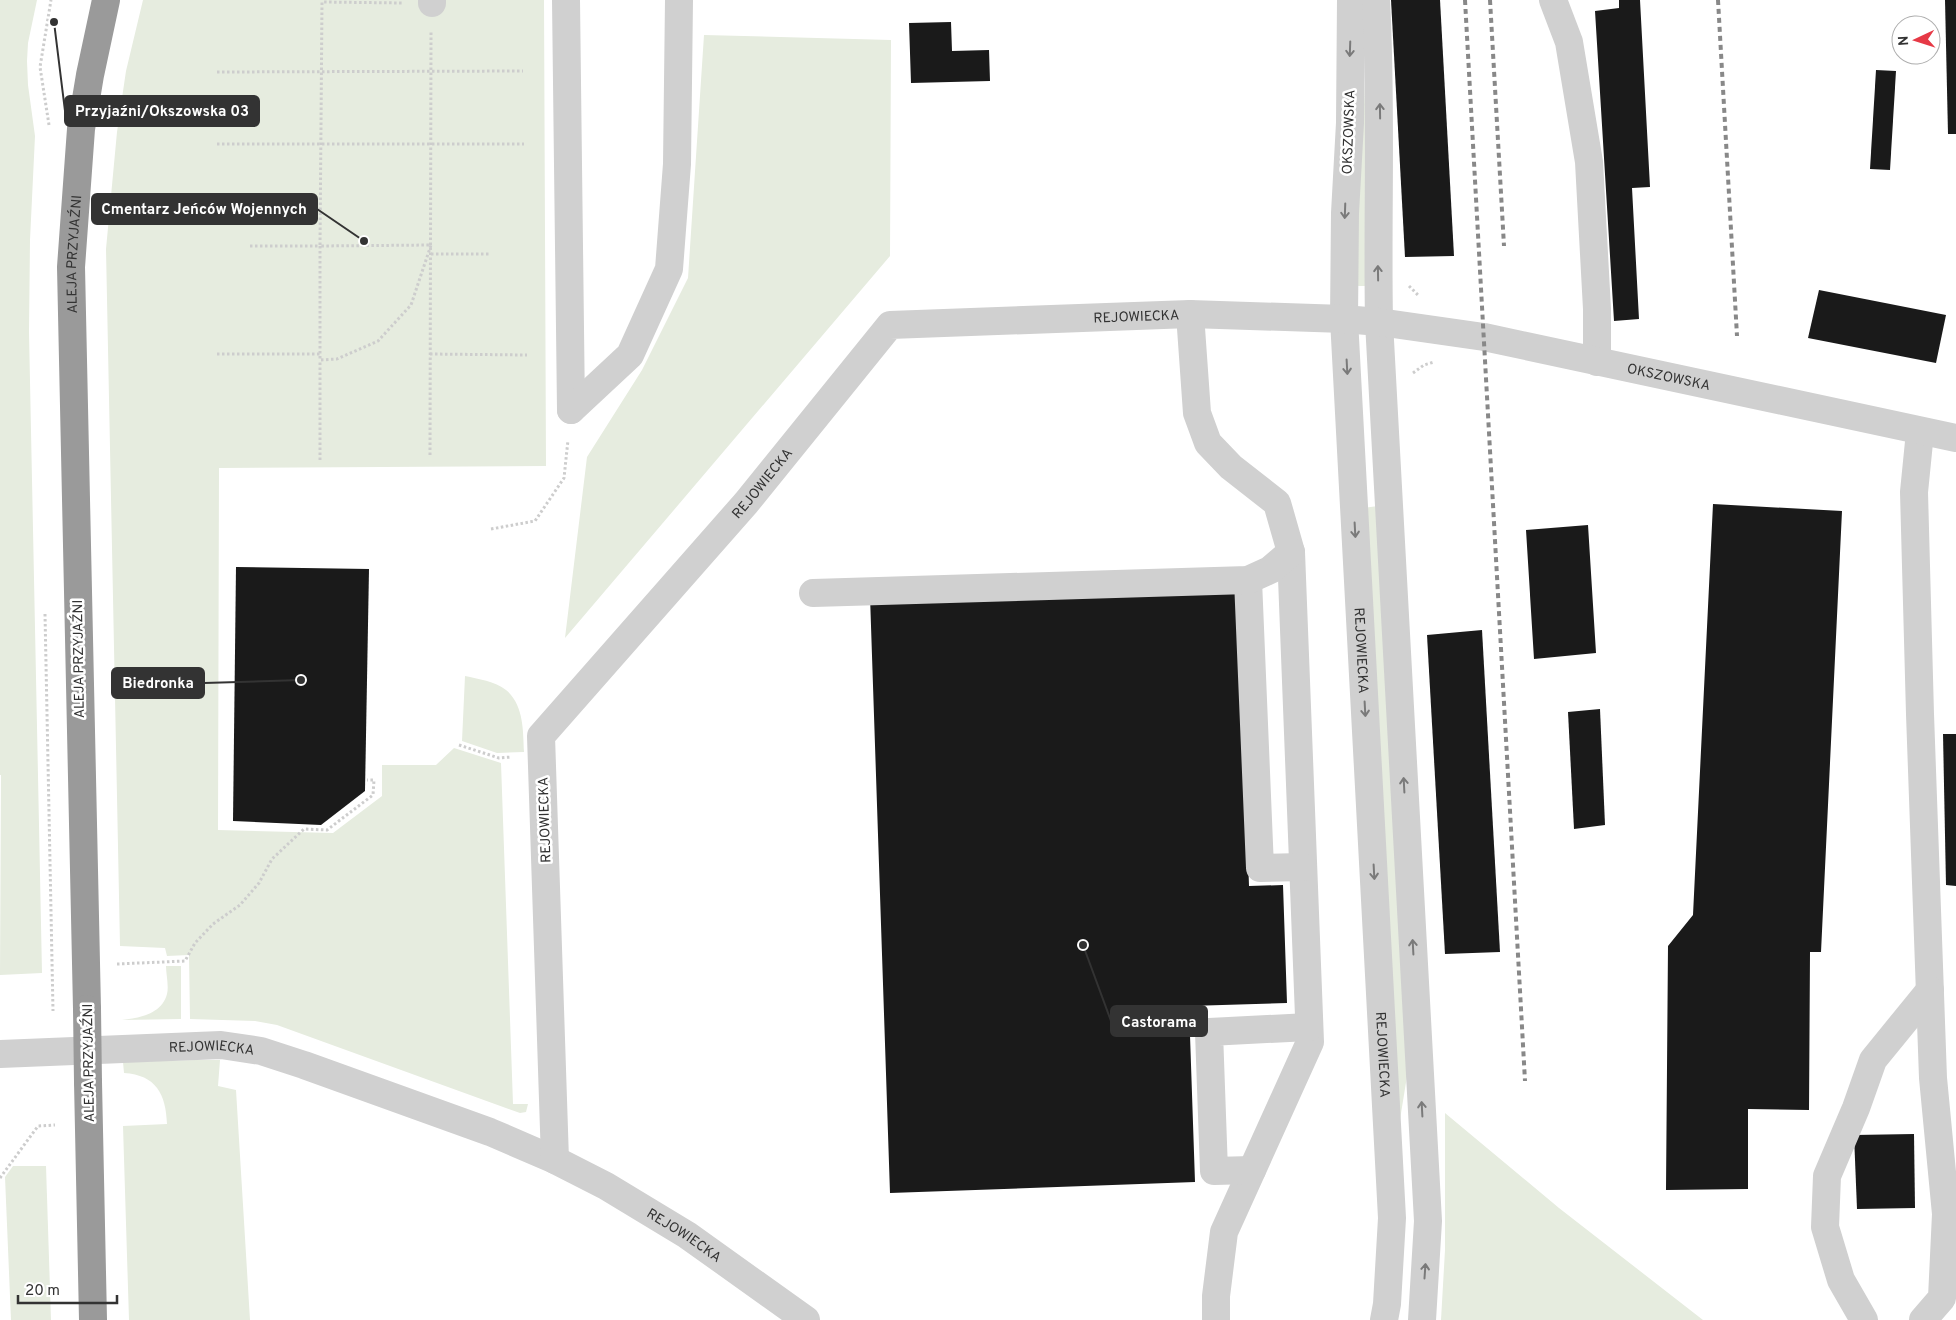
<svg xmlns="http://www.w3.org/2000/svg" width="1956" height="1320" viewBox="0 0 1956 1320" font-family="Overpass,sans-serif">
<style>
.green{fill:#e6ecdf}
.building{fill:#1a1a1a}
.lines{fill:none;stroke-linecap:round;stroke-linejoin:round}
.path{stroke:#cdcdcd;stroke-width:3;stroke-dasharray:2.5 2.5;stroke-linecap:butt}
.minor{stroke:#d0d0d0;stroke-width:28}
.highway{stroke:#9a9a9a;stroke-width:28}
.rail{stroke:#888;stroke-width:4;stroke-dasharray:5 4;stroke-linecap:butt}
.highway-bridge{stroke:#9a9a9a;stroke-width:28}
.oneway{stroke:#7a7a7a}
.labels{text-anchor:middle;stroke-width:5;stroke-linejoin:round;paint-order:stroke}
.street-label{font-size:14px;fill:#333;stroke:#fff}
.leader{fill:none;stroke:#333;stroke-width:2}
.callout-dot{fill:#333;stroke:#fff;stroke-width:2}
.callout{fill:#333;stroke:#333;stroke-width:2}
.callout-label{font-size:15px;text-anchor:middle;font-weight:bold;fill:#fff}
</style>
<rect width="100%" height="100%" fill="#fff"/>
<g class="green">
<path d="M0,0H37L28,43L27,61L28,85L35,136L30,240L29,332L42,973L0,975L1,775H0Z"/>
<path d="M143,0H544L546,466L219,468L218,830L333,833L382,796V765H436L454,748L501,763L513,1104H528L526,1112L520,1113L277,1025L255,1021L190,1019L189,955L167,956L165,948L120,946L106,249L117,132L126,71Z"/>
<path d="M704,35L891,40L890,256L565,638L587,457L642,370L688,278Z"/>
<path d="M1363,58L1370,222L1367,286H1357L1351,261Z"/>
<path d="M1378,506L1409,1064L1396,1144L1363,508Z"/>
<path d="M465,676C478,679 495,681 506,690C524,705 523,731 524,752L497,753L462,741Z"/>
<path d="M166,966H181V1019L122,1020C139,1018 162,1014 167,994C169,986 166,974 166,966Z"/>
<path d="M195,1060H220L218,1086L236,1090L250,1320H129L123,1126L167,1124C166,1094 156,1075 124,1073L123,1062Z"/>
<path d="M1445,1113L1559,1208L1703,1320H1441L1445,1250Z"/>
<path d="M13,1166H46L51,1320H11L5,1177Z"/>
</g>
<g class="building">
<path d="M1391,0H1440L1454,256L1405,257Z"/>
<path d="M1619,0H1640L1650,187L1632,188L1639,319L1614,321L1595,11L1619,8Z"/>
<path d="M1945,0H1956V134H1948Z"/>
<path d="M951,22L952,51L989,50L990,81L911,83L909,23Z"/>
<path d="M1876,70L1896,71L1890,170L1870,169Z"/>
<path d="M1819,290L1946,315L1936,363L1808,338Z"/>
<path d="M1713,504L1842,511L1821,952H1810L1809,1110L1748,1109V1189L1666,1190L1668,946L1693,915Z"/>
<path d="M1588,525L1596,653L1534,659L1526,530Z"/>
<path d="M236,567L369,569L365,791L321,825L233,821Z"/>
<path d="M1239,584L1249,886L1283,885L1287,1003L1189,1006L1195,1182L890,1193L870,596Z"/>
<path d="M1482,630L1500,952L1445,954L1427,635Z"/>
<path d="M1600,709L1605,825L1574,829L1568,712Z"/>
<path d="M1943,734H1956V886L1946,885Z"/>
<path d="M1914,1134L1915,1208L1857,1209L1854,1135Z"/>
</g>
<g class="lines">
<g class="path">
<path d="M217,72L523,71"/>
<path d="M49,125L40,67L51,0"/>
<path d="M217,144H524"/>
<path d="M250,246H320V360L337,359L378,341L411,305L431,245L320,246L322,2L402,3"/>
<path d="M431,254H490"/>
<path d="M1409,286L1419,296"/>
<path d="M217,354H320"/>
<path d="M430,354L527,355"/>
<path d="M1413,373L1424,365L1434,362"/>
<path d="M430,455L431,32"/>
<path d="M320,460V360"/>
<path d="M491,529L535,521L564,478L568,440"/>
<path d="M45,614L53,1011"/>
<path d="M459,745L499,758L511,757"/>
<path d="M117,964L185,961L195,943L213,924L240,905L259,883L272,859L304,829L327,830L373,795L374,780H367"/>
<path d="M0,1178L38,1126L55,1125"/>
</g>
<g class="minor">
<path d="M566,0L571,410"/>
<path id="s1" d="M1351,0L1350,123L1345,213L1344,319L1392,1218L1387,1304L1384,1320"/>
<path d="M1376,0C1382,107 1377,214 1379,322L1428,1221L1422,1320"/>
<path d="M1553,0L1569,42L1589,162L1597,309V362"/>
<path d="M432,3V0"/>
<path d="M1190,314L1197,413L1208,443L1231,467L1277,503L1291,552L1310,1042L1224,1232L1216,1296V1320"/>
<path d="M571,410L630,355L669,269L677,164L679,0"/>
<path d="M1920,432L1914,492L1920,714L1933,1078L1946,1214L1942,1298L1923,1320"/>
<path d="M1248,580L1260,868L1303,867"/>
<path d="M813,593L1248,580L1270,570L1291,552"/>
<path id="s2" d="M0,1054L221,1045L261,1051L304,1065L490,1132L555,1160L606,1186L687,1235L806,1320"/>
<path id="s3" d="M555,1160L541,736L746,503L890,325L1190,314L1344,319L1379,322L1484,337L1956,438"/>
<path d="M1252,1170L1214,1171L1209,1032L1309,1027"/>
<path d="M1864,1320L1841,1280L1825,1227L1827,1176L1856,1108L1873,1060L1930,990"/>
</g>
<g class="highway">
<path id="s4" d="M87,1009L71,267L81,129L90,75L106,0"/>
<path d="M88,1082L93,1320"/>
</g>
<g class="rail">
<path d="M1465,0L1525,1081"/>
<path d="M1490,0L1504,246"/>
<path d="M1718,0L1737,336"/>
</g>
<path class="highway-bridge" d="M87,1009L88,1082"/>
</g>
<defs><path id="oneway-shaft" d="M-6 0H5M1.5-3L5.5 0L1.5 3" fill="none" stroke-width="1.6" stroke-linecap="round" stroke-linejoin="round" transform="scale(1.25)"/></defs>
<g class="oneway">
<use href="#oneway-shaft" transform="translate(1350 49) rotate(92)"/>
<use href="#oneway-shaft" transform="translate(1380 111) rotate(-91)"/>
<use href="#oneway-shaft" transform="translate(1345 211) rotate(92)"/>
<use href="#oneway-shaft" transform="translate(1378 273) rotate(-91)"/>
<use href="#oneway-shaft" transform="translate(1347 367) rotate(87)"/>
<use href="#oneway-shaft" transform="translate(1355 530) rotate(87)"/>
<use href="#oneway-shaft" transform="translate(1365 709) rotate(87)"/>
<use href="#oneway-shaft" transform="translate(1404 785) rotate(-93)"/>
<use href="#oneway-shaft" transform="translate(1374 872) rotate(87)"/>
<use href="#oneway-shaft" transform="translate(1413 947) rotate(-93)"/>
<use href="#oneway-shaft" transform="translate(1422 1109) rotate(-93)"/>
<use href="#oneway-shaft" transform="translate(1425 1271) rotate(-86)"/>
</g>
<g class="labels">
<g class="street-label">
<text transform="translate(1348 132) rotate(-88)" y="5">OKSZOWSKA</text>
<text dy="5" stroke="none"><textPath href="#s4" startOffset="755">ALEJA PRZYJAŹNI</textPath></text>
<text dy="5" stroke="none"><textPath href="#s3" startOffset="1210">REJOWIECKA</textPath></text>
<text dy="5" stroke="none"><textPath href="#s3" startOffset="1748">OKSZOWSKA</textPath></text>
<text dy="5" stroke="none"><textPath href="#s3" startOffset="760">REJOWIECKA</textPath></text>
<text dy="5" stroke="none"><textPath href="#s1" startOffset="651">REJOWIECKA</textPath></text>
<text transform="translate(78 659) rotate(-91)" y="5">ALEJA PRZYJAŹNI</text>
<text transform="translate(544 820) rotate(-92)" y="5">REJOWIECKA</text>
<text dy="5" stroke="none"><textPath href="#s2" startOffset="212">REJOWIECKA</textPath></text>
<text dy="5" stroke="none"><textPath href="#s1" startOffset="1056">REJOWIECKA</textPath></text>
<text transform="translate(88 1063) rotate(-91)" y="5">ALEJA PRZYJAŹNI</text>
<text dy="5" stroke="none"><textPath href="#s2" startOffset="725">REJOWIECKA</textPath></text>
</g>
</g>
<path class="leader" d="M54 22L65 111M364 241L317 209M301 680L204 683M1083 945L1111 1021"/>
<g class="callout-dot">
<circle cx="54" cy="22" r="5"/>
<circle cx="364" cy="241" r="5"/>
<circle cx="301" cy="680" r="5"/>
<circle cx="1083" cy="945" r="5"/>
</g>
<g class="callout">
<rect x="65" y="96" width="194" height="30" rx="5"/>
<rect x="92" y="194" width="225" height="30" rx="5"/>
<rect x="112" y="668" width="92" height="30" rx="5"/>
<rect x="1111" y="1006" width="96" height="30" rx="5"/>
</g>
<g class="callout-label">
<text x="162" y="116">Przyjaźni/Okszowska 03</text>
<text x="204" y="214">Cmentarz Jeńców Wojennych</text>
<text x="158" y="688">Biedronka</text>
<text x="1159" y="1027">Castorama</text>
</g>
<g transform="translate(1916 40) rotate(266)"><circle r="24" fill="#ffffff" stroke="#adadad"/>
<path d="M0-4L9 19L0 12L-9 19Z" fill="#e63946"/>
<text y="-8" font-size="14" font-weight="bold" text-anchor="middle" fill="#333333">N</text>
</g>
<path d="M18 1295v8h99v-8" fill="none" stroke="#333333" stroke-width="2.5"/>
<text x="25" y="1295" font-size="15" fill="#333333" stroke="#ffffff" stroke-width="4" paint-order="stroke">20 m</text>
</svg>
